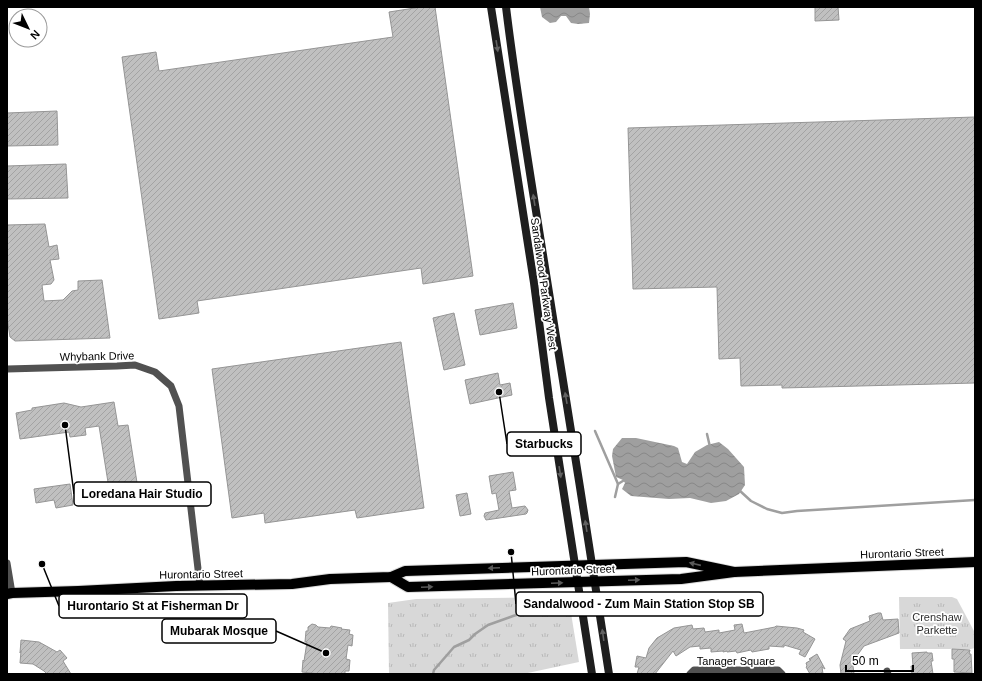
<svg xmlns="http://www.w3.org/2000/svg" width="982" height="681" viewBox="0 0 982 681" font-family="Helvetica,sans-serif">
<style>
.grass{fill:url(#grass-tufts)}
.water{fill:url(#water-waves)}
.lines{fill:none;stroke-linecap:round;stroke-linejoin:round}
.stream{stroke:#9f9f9f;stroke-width:2.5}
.building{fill:url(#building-hatch);stroke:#959595}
.primary-casing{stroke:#dbdbdb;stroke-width:12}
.street{stroke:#515151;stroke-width:7}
.secondary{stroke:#1e1e1e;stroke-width:8}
.primary{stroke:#000;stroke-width:10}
.oneway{fill:#626262}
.oneway2{fill:#595959}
.labels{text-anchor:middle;stroke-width:3.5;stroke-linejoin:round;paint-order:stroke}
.street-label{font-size:11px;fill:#000;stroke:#fff}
.park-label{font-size:11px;fill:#2f2f2f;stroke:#fff}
.leader{fill:none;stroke:#000;stroke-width:1.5}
.callout-dot{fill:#000;stroke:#fff;stroke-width:1.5}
.callout{fill:#fff;stroke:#000;stroke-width:1.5}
.callout-label{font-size:12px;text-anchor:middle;font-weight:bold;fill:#000}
</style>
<defs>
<pattern id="grass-tufts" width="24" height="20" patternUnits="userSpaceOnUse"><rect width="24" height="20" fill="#d8d8d8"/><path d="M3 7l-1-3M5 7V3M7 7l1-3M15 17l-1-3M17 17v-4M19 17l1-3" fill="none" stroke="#b8b8b8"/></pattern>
<pattern id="water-waves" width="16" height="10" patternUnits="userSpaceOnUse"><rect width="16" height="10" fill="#9f9f9f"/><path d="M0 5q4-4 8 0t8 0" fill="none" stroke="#878787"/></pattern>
<pattern id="building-hatch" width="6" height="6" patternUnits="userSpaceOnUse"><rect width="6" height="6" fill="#c0c0c0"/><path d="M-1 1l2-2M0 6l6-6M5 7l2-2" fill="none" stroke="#a3a3a3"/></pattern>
</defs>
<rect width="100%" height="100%" fill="#fff"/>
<g class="grass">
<path d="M561,597L565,600L570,607L579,662L523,674H389L388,603L416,599Z"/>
<path d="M899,597H952L957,599L975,633V648L971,649H900Z"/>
</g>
<g class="water">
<path d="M540,7H589L590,14L589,23L578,24L571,23L566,16H561L556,22L550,23L542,17Z"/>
<path d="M622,438H636L674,446L678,448L682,462L687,464L695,452L707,445L719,442L728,449L744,467L745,485L739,494L726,501L711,503L690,498L669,499L631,496L622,489L625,483L623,480L616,477L612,456L613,449Z"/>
</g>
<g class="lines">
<g class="stream">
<path d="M595,431L618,484"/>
<path d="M707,434L710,447"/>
<path d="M739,490L751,501L767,509L782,513L797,511L975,500"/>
<path d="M615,497L618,484L626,479"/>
<path d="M433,674L434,670L454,647L469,640L475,634L488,625L513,616L550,605"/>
</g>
</g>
<g class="building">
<path d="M421,7H435L473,276L423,284L421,268L197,301L199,313L159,319L122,57L156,52L159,71L393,37L389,12Z"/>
<path d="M815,7H838L839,20L815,21Z"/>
<path d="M57,111L58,145L7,146V113Z"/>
<path d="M975,117V383L782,388V385L741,386L740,358L719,359L717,287L633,289L628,128Z"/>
<path d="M66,164L68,198L7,199V166Z"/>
<path d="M45,224L49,247L57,245L59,259L50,260L54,280L51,284L42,285L44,301L63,300L72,291L78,290V281L102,280L110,338L15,341L10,337L7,318V225Z"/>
<path d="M513,303L517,328L480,335L475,310Z"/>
<path d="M454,313L465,365L444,370L433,318Z"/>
<path d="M401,342L424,508L357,518L355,510L265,523L264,513L232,518L212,369Z"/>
<path d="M498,373L500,385L510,383L512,395L470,404L465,380Z"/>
<path d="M114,402L118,426L128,425L138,489L136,490L138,501L114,505L111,501L99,426L85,428L86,435L70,437L69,432L20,439L16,413L32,410V408L64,403L81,407Z"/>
<path d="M513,472L516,490L509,491L512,508L525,506L528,510L527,513L526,514L486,520L484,516L485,513L499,510L496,493L492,494L489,476Z"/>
<path d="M70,484L73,505L56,508L54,500L36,503L34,489Z"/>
<path d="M467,493L471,514L460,516L456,495Z"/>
<path d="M878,613H881L883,620L898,619L899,633L864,646L856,657L853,666L854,674H841L840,665L846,641L843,639L850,629L870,621L869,616Z"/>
<path d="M312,624L316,625L318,627L330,628L331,626L342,628L341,629L350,630L349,634L353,635L352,646L348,645L346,659L350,660L349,671H345V674H319L302,672L303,660L304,661L307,642H305L306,631H308V627Z"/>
<path d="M742,624L744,633L775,627L776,626L797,628L804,630L803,632L815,639L805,657L799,654L801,650L784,645V647L769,646V649L752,652L751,650L737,653L736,651L727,652V651L723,652V651L711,652V648L700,649V646L690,647L676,656L673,651L655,674H637L639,667H635L637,656L646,658L649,648L657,638L674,628L692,625L693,629L704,628L705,632L719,630V633L735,630L734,625Z"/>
<path d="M21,640L39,642L57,652L60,650L67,658L63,661L71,674H47L44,671L33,664L20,663L21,651L20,653Z"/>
<path d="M952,649L970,650L969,654H971L972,673L954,672V659H952Z"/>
<path d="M927,652V653H932L933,661H931L933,674H912L911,666H913L912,653Z"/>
<path d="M817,654L825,669L822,667L823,674H810L806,667L807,666L806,663L811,660L809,659Z"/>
</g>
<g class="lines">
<defs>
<g id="primary">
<path d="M391,577L408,587L681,579L734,572L975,562"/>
<path d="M7,594L12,593L78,591L176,586L292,584L330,579L391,577L405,571L686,562L734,572"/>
</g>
</defs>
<use href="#primary" class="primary-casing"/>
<g class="street">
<path d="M7,369L117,366L135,365L155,372L171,386L179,406L200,586"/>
<path d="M7,563L12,593"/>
<path d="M887,671L888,674"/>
<path d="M690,674L694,670H778L782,674"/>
</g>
<g class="secondary">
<path d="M491,7L534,283L549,398L592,674"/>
<path d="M506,7C516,90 530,173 543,255C565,395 588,534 609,674"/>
</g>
<use href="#primary" class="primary"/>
</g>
<defs><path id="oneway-solid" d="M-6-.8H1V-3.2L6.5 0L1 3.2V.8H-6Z"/></defs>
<g class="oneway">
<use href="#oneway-solid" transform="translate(497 46) rotate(81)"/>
<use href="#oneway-solid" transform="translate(534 200) rotate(-99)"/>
<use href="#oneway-solid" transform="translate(566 398) rotate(-100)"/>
<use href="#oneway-solid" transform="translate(560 472) rotate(81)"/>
<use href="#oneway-solid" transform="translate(586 526) rotate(-99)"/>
<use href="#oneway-solid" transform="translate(603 635) rotate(-98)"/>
</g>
<g class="oneway2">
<use href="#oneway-solid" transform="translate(695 564) rotate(-167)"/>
<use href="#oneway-solid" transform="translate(494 568) rotate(178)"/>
<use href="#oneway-solid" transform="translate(634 580) rotate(-2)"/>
<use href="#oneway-solid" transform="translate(557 583) rotate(-2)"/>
<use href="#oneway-solid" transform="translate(427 587) rotate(-2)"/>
</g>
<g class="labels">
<g class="street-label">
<text transform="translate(544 284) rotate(82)" y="4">Sandalwood Parkway West</text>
<text transform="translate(97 356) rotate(-1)" y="4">Whybank Drive</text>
<text transform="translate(902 553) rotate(-2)" y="4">Hurontario Street</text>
<text transform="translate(573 570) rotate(-2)" y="4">Hurontario Street</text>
<text transform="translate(201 574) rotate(-1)" y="4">Hurontario Street</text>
<text x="736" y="665">Tanager Square</text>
</g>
<g class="park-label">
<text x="937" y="621">Crenshaw<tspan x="937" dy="13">Parkette</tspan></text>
</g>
</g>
<path class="leader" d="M499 392L507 444M65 425L74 494M511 552L516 604M42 564L59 606M326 653L276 631"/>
<g class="callout-dot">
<circle cx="499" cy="392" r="4"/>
<circle cx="65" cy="425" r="4"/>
<circle cx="511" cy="552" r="4"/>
<circle cx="42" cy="564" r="4"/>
<circle cx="326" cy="653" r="4"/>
</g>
<g class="callout">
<rect x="507" y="432" width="74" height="24" rx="4"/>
<rect x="74" y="482" width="137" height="24" rx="4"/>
<rect x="516" y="592" width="247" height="24" rx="4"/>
<rect x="59" y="594" width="188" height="24" rx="4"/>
<rect x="162" y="619" width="114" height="24" rx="4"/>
</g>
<g class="callout-label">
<text x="544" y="448">Starbucks</text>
<text x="142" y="498">Loredana Hair Studio</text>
<text x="639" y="608">Sandalwood - Zum Main Station Stop SB</text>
<text x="153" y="610">Hurontario St at Fisherman Dr</text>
<text x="219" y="635">Mubarak Mosque</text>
</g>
<rect width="982" height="681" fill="none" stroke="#000000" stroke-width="16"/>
<g transform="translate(28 28) rotate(133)"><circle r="19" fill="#ffffff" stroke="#999999"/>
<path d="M0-3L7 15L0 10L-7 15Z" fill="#000000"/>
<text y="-6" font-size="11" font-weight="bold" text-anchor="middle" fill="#000000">N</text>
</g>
<path d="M846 665v6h67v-6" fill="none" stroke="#000000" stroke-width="2"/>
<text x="852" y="665" font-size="12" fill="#000000" stroke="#ffffff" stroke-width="3" paint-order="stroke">50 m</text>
</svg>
